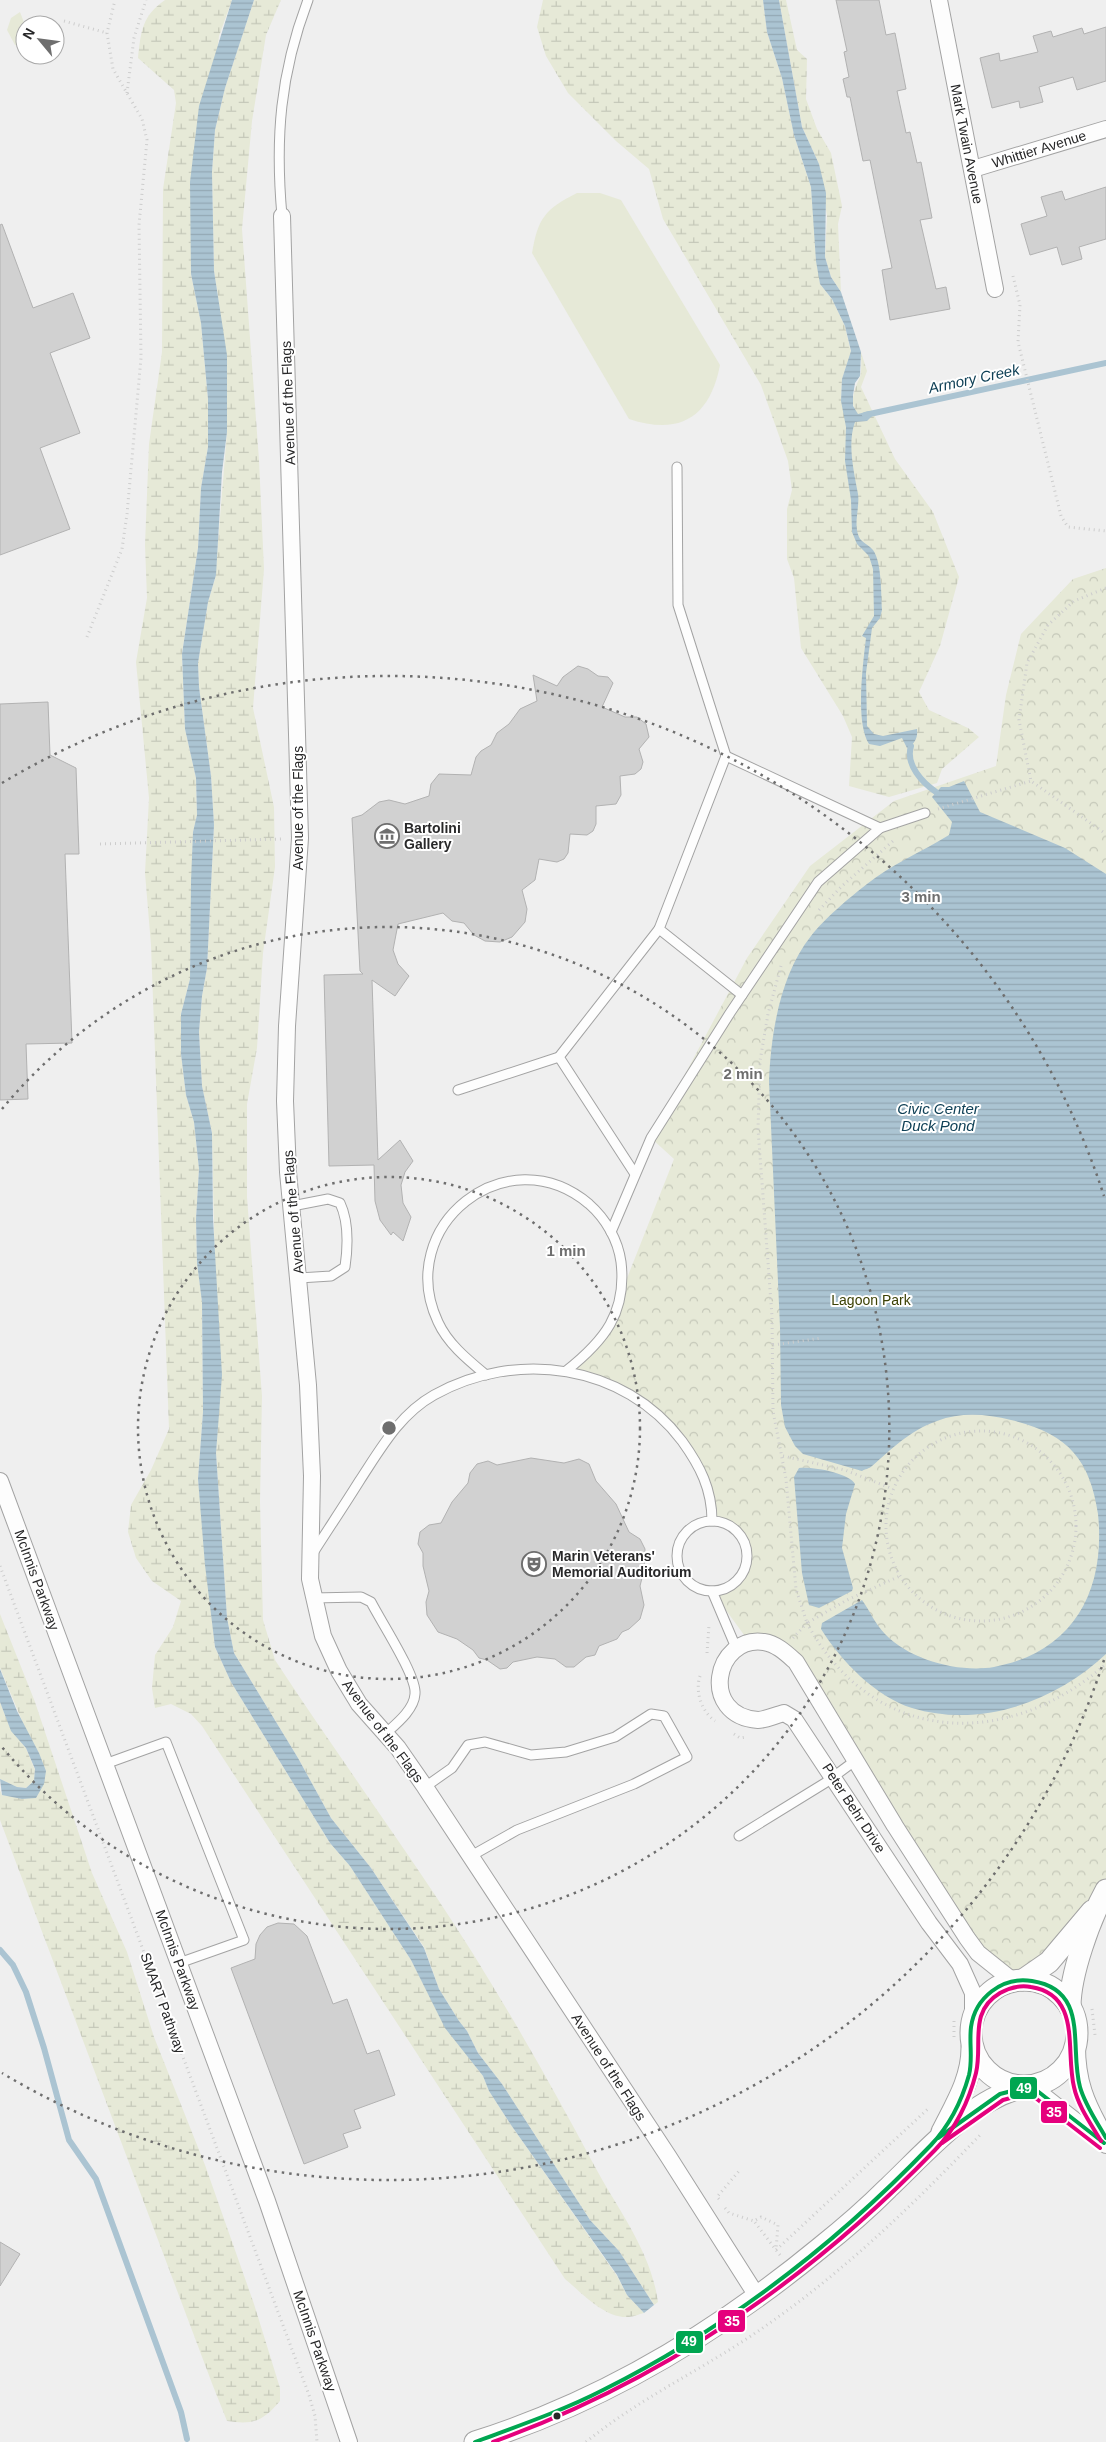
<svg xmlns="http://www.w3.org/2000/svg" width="1106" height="2442" viewBox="0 0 1106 2442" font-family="Helvetica,sans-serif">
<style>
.grass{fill:#e6e9d7}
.wetland{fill:url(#wetland-marsh)}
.park{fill:url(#park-crowns)}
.water{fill:url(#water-rules)}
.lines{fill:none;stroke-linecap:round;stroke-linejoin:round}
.stream{stroke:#abc4d2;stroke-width:6}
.building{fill:#d1d1d1;stroke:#b2b2b2}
.service-casing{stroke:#a3a3a3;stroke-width:11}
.minor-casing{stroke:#a3a3a3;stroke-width:18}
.tertiary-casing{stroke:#a3a3a3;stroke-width:23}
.path{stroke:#cdcdcd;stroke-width:3;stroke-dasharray:1 4;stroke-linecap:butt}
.service{stroke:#fdfdfd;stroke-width:9}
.minor{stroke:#fdfdfd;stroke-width:16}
.tertiary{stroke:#fdfdfd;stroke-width:21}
.bus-1-casing{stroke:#fff;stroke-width:8}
.bus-2-casing{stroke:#fff;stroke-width:8}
.bus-1{stroke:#00a651;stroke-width:4}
.bus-2{stroke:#e5007d;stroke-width:4}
.ring{fill:none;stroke:#6e6e6e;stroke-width:2.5;stroke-dasharray:2.5 5}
.bus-dot{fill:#282829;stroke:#fff;stroke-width:2}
.labels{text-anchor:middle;stroke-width:4;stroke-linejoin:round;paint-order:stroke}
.street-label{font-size:14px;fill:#282829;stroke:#fff}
.poi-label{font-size:14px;font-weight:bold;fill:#282829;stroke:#fff;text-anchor:start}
.park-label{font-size:14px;fill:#3c4104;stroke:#fff}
.water-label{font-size:15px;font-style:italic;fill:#0f4056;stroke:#fff}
.centre{fill:#6e6e6e;stroke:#fff;stroke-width:2.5}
.ring-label{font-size:15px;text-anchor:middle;font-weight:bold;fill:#6e6e6e;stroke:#fff;stroke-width:4;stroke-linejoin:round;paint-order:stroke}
.line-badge{stroke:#fff;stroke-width:2}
.badge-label{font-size:14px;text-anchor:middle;font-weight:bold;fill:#fff}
</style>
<defs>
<pattern id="wetland-marsh" width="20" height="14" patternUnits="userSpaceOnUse" patternTransform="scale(1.25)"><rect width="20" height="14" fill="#e6e9d7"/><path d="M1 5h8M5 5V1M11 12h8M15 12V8" fill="none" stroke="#c5c8b9"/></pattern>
<pattern id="park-crowns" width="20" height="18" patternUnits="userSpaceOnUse" patternTransform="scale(1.25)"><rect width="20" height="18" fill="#e6e9d7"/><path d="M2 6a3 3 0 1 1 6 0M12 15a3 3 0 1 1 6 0" fill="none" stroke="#c5c8b9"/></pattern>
<pattern id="water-rules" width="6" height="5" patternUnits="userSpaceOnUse" patternTransform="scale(1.25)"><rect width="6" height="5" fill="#abc4d2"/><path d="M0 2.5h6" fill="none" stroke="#93a8b4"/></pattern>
</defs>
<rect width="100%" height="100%" fill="#efefef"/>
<g class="grass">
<path d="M20,12L25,25V49L15,45L7,30L11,18Z"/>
<path d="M577,193H600L621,200L720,365C710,417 680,436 629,419L532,253C538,218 545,209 577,193Z"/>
</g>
<g class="wetland">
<path d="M165,0H232L219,36L191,274L201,323L208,399V447L201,488L198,548L182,654L185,729L196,778L197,815L193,832L190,979L181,1014V1054L186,1095L194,1122L199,1169L196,1219L197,1262L202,1302L203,1412L198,1479L215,1647L231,1682L330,1843L350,1866L411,1960L446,2028L483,2076L489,2091L511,2125L617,2276L627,2295L644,2313C639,2314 633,2317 629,2317C605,2319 582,2293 565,2279L202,1726L191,1714L171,1704L155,1708L152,1688L155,1655L173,1627L181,1601L152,1581L136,1558L128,1532L131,1505L151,1470L169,1429L151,945L145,873L149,798L136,662L147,598L145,545L149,444L162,352L163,189L176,103L174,90L138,58C141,31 142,16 165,0Z"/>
<path d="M254,0H281L266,35L252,121L242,229L259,460L264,569L253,708L274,807L275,867L263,953L257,1048L247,1104V1197L262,1396L260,1501L263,1620L275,1660C327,1739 382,1816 435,1895C493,1982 545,2073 594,2165C618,2210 651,2251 658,2302L654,2305L619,2251L590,2220L502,2084L478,2053L467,2031L459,2021L439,1989L424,1947L371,1868L331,1818L298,1758L234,1653L227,1618L216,1453L218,1417L212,1133L202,1086L199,1032L202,996L207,968L214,825L211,776L199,687L198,663L208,602L215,579L227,432L219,304L214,271L212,172L215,130L225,88Z"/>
<path d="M543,0H763L767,32L782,78L794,135L811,187L820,284L832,299L845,326L851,352L842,379L841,401L855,412C850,399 855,388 860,377C862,370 861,359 861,352L867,371L861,387L895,459L933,512L959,577L940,646L919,692L929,710L968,728L979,737L942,769L937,783L889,797L849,786L852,737L843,716L801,648L794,578L787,559V509L792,490L788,461L761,385L663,219L649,169L616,141L568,93L546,56L537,27Z"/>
<path d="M779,0H786L797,50L807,59L806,99L817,129L831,153L842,206L838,224L841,292L831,277L825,257L827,216L819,164L802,127Z"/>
<path d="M0,1614L35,1702L92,1873L127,1952L154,2037L205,2165L254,2304L280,2388V2401C263,2421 254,2425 227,2421L213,2386L0,1820V1790L2,1795L36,1798L39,1753L28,1735L0,1668Z"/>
<path d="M0,1702L11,1730L26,1748L35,1770L34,1781L26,1788L17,1787L0,1779Z"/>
</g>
<path class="park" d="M1106,568V1890L1023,1980L997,1969L796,1662L747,1639L712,1591C759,1584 758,1527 712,1520V1504L694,1459L644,1403L566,1371L605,1334L674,1159L651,1138L747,958L810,866L894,801L996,766L1006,695L1021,634L1073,579Z"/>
<g class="water">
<path d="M232,0H254L225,88L215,130L212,172L214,271L227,355V432L222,472L216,575L208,602L198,663L199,687L211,776L214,825L207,968L202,996L199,1032L202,1086L212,1133L213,1218L222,1375L216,1453L227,1618L234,1653L298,1758L331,1818L371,1868L424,1948L439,1989L459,2021L467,2031L478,2053L502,2084L590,2220L619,2251L654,2305L644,2313L627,2295L617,2275L511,2125L489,2091L483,2076L445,2028L411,1960L350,1866L330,1843L231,1682L215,1647L205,1565L198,1479L203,1412L202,1302L197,1263L196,1219L199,1169L194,1122L186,1095L181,1054V1014L190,979L191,881L193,832L197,815L196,778L185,729L182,654L198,548L201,488L208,447V399L201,323L191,274L190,182L199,106Z"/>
<path d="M763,0H779L802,127L819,164L826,193L825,257L831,277L841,292L861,352L860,376L855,383L853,395V406L858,414L869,411L873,415L867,421L855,422C847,443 854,473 858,494C860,507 853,524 859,537C861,542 869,545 873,550C882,562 881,595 882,610L880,618L872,628L866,673L867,726L874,734L883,736L917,729C918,737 915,744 907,748L902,738L880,746L869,744C855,722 863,664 866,638L862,636L874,616L873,569L869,556L857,544L852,532L851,500L845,461L846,427L841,401L842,379L851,351L845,326L832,299L820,284L816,261L811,187L794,135L782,78L767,32Z"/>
<path d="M964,781L980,812L1065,848L1106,874V1654C1056,1701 981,1729 912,1708C876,1697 841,1661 821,1629L822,1623L862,1600C870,1611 875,1624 885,1634C910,1660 959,1673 994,1667C1073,1652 1106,1591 1098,1514C1090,1459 1067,1433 1011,1420C986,1414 961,1412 937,1421C909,1431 893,1448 872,1466C869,1469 865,1469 862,1471L803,1454L795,1446L785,1427L781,1405L780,1327L769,1081C771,1033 780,975 811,936C824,919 849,898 867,884C889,866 923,851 949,835L952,822L932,797L941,787H949Z"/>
<path d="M799,1468C811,1466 850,1473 855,1484L846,1514L842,1548L853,1588L852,1591L819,1608L809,1605L802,1573L794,1477Z"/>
<path d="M0,1669L17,1711L39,1753L46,1771L44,1784L36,1798L22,1799L2,1795L0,1779L17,1787L26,1788L34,1781L35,1769L26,1748L11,1731L0,1702Z"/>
</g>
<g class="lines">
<g class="stream">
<path d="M865,415L1106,363"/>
<path d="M911,746C905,765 923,783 936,792"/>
<path d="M0,1950L13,1965L26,1992L44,2048L69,2140L96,2179L181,2412L187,2439"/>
</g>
</g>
<g class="building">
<path d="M836,0H879L886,35L895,33L906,89L897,91L906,133L910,132L917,163L921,162L932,218L920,220L936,289L946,287L950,309L890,320L882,270L892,268L870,160L863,161L850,97H847L843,79L849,77L844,52L847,51Z"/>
<path d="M1106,27V81L1077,90L1073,77L1039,87L1043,102L1020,108L1019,101L992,108L980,58L999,53L1000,61L1038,52L1033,36L1051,31L1053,37L1082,28L1084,34Z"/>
<path d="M1106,187V239L1079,247L1082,259L1062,265L1057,247L1030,255L1021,224L1047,216L1041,197L1062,191L1065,200Z"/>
<path d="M2,224L33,308L73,293L90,338L50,353L80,433L40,448L70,529L0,555V225Z"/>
<path d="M578,666L588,669L598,676L608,677L613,683L602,707L625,717H637L646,724L649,737L639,749L643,762L641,769L635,774L620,776L621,795L616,804L596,806V824L593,831L587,835L570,834L568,853L564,859L557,862L539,859L535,880L522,890L527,909L525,922L512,937L500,942L485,941L474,935L464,923L452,921L443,913L398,924L393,950L398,964L409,976L395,996L372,980L378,1160L400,1140L413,1161L405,1172L401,1185L403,1203L411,1217L403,1241L393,1232L391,1235L380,1220L375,1201L374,1165L329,1166L324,975L363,974L360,971L352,818L362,815L379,802L389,800L405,804L429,796L431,784L439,774L471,775L476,757L481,751L491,745L497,733L509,724L520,709L537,701L533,675L557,686L563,677Z"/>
<path d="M48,702L50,755L76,768L79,854H65L72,1043L26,1044L28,1099L0,1100V704Z"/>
<path d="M531,1458L564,1463L579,1459L589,1464L596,1481L616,1504L629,1532L640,1539L645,1549L644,1570L640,1586L644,1605L640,1619L629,1629L622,1632L617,1639L599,1646L595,1655L586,1657L574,1667H566L555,1659L537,1657L513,1662L507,1668L500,1669L487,1660L479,1658L473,1650L457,1639L438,1632L427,1615L426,1602L429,1591L423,1566V1553L418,1544L420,1532L429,1525L441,1523L452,1502L468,1483L470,1473L477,1464L488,1461L497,1465Z"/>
<path d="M278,1923L294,1924L307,1936L333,2004L347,1999L367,2054L379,2050L395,2095L354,2110L361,2128L343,2134L348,2147L304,2164L231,1968L255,1959L256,1944L260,1935L267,1927Z"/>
<path d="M0,2242L20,2254L0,2286Z"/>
</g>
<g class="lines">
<defs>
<g id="service">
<path d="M282,216C275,138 280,74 308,0"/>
<path d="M677,467L678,605L726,756L659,929L742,995"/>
<path d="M726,756L880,828"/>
<path d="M458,1090L559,1057"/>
<path d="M635,1174L559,1057L659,929"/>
<path d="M292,1206L328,1199L340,1203C349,1222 348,1246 345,1267L331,1276L299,1278"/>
<path d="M611,1232L651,1138L730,1013L818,882L880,828L925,813"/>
<path d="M486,1375C468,1360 448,1344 438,1322C393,1226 507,1135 589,1204C606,1219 618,1240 621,1262C627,1313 604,1341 566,1371"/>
<circle cx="712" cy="1556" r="35"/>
<path d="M313,1553C329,1528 345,1504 360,1480C381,1448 400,1414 434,1395C516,1349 624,1364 682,1441C700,1466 712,1489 712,1521"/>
<path d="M712,1591L737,1650"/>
<path d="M313,1598L361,1597L371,1602C380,1620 417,1676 415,1694C414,1710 396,1724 385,1734"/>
<path d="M105,1764L166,1742L244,1940L179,1963"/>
<path d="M425,1787L452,1768L468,1745L485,1742L531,1755L566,1752L615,1737L651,1714L664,1716L687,1757L634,1784L517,1830L471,1856"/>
<path d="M739,1836L825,1783L856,1760"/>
</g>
<g id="minor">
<path d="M939,0L995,289"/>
<path d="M973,169L1106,129"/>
<path d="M282,216L300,838L287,1026L285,1101L288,1172L308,1385L312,1476L310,1579L323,1636L339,1671L359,1704L398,1748L425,1787L668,2156L757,2296"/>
<path d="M0,1481L267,2201L349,2442"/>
<path d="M973,2016V1993L960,1964L929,1923L794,1719L784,1713C776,1715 765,1720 758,1720C699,1716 714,1635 764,1642C777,1644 787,1654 796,1662L895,1826L967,1938L978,1953L1013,1981"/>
<path d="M1077,2040C1076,2081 1086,2103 1106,2138"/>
<path d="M1031,2086L1106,2145"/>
</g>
<g id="tertiary">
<circle cx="1024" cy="2033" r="53"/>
<path d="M1023,1980L1049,1962L1092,1911"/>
<path d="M1070,2007C1070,1974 1090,1919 1106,1890"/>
<path d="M942,2132C956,2104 972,2079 972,2048"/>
<path d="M475,2442C602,2402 718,2332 820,2248C844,2229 867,2209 888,2188C927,2151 970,2100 1023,2087"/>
</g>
</defs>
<use href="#service" class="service-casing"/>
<use href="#minor" class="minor-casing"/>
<use href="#tertiary" class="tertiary-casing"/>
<g class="path">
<path d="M64,21L107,33"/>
<path d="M127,93L134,38L146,0"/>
<path d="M1013,276L1020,305L1018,342L1061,516L1068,527L1106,531"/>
<path d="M1106,588L1074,601L1048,625L1027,663L1019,720L1031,781L1106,834"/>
<path d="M87,637L122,549L127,514L141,358L139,225L147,140L142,119L113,69L107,33L115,0"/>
<path d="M938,809L1031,781"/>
<path d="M100,844L282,839"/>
<path d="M819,910L842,886L893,841"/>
<path d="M781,966L768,1014L760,1061L758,1129L772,1316L773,1411L786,1479L796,1589L807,1623L847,1600L900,1576"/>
<path d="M773,1345L822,1338"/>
<circle cx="981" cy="1526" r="95"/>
<path d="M783,1456L845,1470L893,1489"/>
<path d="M0,1566L309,2395L315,2416L317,2442"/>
<path d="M793,1638L807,1623C873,1746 1007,1751 1106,1664"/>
<path d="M707,1653L709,1625"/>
<path d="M700,1676C695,1691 701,1711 715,1721"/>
<path d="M734,1734L740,1738L747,1737"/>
<path d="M1092,2009L1095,2035"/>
<path d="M954,2037V2021"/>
<path d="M719,2199L717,2197L739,2171"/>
<path d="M725,2208L729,2213L754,2221"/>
<path d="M780,2255L776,2250L778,2225L761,2217L754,2221L776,2250L930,2107"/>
<path d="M586,2442C641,2397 706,2368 764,2327C845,2271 914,2204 982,2133"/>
</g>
<use href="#service" class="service"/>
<use href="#minor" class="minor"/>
<use href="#tertiary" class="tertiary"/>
<defs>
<g id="bus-1">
<path d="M938,2138L1000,2094L1031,2086L1104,2143"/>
<path d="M475,2442C518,2426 562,2411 603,2390C725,2329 836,2244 931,2145C949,2126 962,2100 969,2075C973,2059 969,2043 971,2027C975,1998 1002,1976 1032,1981C1090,1990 1069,2047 1080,2087C1085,2105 1097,2122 1106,2138"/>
</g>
<g id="bus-2">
<path d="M942,2143L1003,2100L1029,2093L1100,2148"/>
<path d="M493,2442C662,2381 810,2279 935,2150C955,2130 969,2101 976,2073C983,2044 968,2012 1000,1993C1009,1988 1020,1985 1031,1987C1082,1995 1065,2051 1074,2087C1078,2106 1091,2124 1101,2141"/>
</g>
</defs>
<use href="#bus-1" class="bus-1-casing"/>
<use href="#bus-2" class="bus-2-casing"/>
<use href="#bus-1" class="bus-1"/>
<use href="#bus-2" class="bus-2"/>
</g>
<g class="ring">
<circle cx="389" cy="1428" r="251"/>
<path d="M2 1109A501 501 0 1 1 2 1747"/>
<path d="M1104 1660A752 752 0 0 1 2 2073M2 783A752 752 0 0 1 1104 1196"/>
</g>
<defs>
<symbol id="museum-ring" viewBox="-11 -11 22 22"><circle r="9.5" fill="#fff" stroke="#6e6e6e" stroke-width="1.5"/><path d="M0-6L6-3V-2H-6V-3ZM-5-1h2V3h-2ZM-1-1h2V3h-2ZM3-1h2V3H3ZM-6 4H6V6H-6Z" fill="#6e6e6e"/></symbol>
<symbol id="theatre-ring" viewBox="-11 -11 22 22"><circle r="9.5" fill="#fff" stroke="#6e6e6e" stroke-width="1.5"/><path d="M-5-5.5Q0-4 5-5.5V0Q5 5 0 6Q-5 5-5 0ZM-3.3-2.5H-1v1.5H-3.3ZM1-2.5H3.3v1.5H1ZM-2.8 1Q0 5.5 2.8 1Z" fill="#6e6e6e"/></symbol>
</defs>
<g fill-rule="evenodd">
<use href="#museum-ring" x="373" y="822" width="28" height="28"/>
<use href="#theatre-ring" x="520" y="1550" width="28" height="28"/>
</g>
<circle class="bus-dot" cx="557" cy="2416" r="4.5"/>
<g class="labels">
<g class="street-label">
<text transform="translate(967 144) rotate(79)" y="5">Mark Twain Avenue</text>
<text transform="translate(1039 149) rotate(-17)" y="5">Whittier Avenue</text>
<text transform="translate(288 403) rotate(-92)" y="5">Avenue of the Flags</text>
<text transform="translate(298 808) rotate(-90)" y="5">Avenue of the Flags</text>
<text transform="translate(293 1212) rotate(-95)" y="5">Avenue of the Flags</text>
<text transform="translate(37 1580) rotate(70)" y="5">McInnis Parkway</text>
<text transform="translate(383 1731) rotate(53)" y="5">Avenue of the Flags</text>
<text transform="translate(854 1808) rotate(57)" y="5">Peter Behr Drive</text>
<text transform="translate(178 1960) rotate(70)" y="5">McInnis Parkway</text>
<text transform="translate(163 2003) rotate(70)" y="5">SMART Pathway</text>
<text transform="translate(609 2067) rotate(57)" y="5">Avenue of the Flags</text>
<text transform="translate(315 2341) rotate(71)" y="5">McInnis Parkway</text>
</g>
<g class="poi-label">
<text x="404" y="833">Bartolini<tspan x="404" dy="16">Gallery</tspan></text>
<text x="552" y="1561">Marin Veterans'<tspan x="552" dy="16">Memorial Auditorium</tspan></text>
</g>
<g class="park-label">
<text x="871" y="1305">Lagoon Park</text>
</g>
<g class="water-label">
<text transform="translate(974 379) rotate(-12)" y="5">Armory Creek</text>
<text x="938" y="1114">Civic Center<tspan x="938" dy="17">Duck Pond</tspan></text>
</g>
</g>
<circle cx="389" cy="1428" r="8" class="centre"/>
<g class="ring-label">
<text x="921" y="902">3 min</text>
<text x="743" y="1079">2 min</text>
<text x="566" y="1256">1 min</text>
</g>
<g class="line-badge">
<rect x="1009" y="2076" width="29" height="24" rx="5" fill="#00a651"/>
<rect x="1040" y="2100" width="28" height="24" rx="5" fill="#e5007d"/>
<rect x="717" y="2309" width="29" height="24" rx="5" fill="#e5007d"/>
<rect x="675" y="2330" width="29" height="24" rx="5" fill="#00a651"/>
</g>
<g class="badge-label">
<text x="1024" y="2093">49</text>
<text x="1054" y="2117">35</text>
<text x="732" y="2326">35</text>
<text x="689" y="2346">49</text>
</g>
<g transform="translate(40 40) rotate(299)"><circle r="24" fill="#ffffff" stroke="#a9a9a9"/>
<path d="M0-4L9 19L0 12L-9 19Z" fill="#6e6e6e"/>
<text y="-8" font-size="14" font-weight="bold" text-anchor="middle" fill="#282829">N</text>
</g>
</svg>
